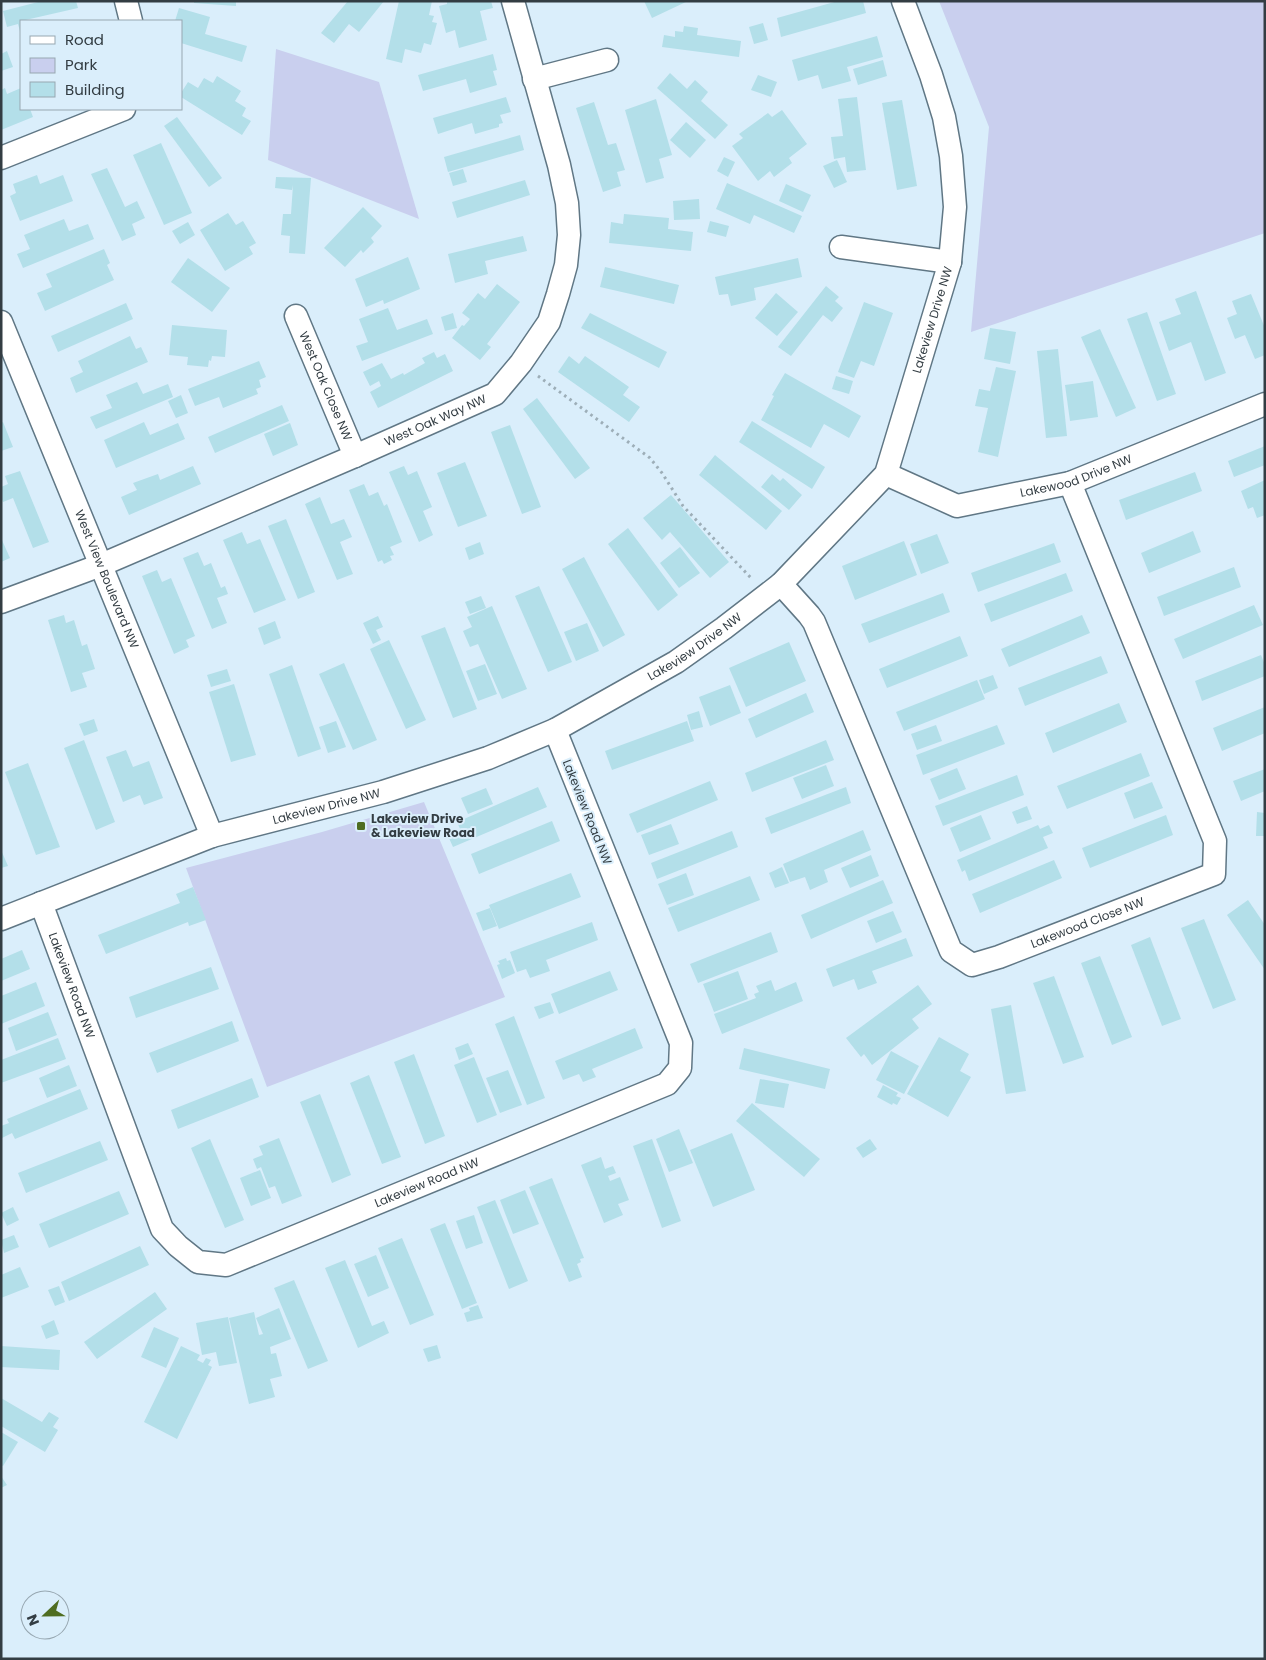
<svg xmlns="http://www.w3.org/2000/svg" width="1266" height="1660" viewBox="0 0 1266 1660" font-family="Poppins,sans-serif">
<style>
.green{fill:#c9cfee}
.building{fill:#b3dfe9}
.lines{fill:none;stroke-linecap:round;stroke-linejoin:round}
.street-casing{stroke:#607785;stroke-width:25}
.path{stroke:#9daeb8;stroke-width:3;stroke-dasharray:2.5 4;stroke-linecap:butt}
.street{stroke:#fff;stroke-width:22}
.poi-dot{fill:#4f6d21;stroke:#daeefb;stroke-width:2}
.labels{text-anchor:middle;stroke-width:4;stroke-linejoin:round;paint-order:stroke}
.street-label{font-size:12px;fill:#333d43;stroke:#daeefb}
.poi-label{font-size:12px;font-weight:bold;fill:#333d43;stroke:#daeefb;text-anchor:start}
</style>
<rect width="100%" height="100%" fill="#daeefb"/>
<g class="green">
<path d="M939,1H1265V233L971,332L989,127Z"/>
<path d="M276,49L379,82L419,219L268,160Z"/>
<path d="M424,802L505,997L267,1087L186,868L322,832Z"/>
</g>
<g class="building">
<path d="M42,1H76L78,8L21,21V35L18,24L7,27L3,11Z"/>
<path d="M194,1H236V6L194,3Z"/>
<path d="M348,1H384L359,32L349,24L334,43L321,33Z"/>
<path d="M399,1H432L429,15L434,16L432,22L437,23L431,45L424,43L421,53L405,49L402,63L386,59Z"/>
<path d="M447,1H491L493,8L480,11L487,40L459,48L455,30L446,33L439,6L447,4Z"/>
<path d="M644,1H688L652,18Z"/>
<path d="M838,1H863L866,13L781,37L777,18Z"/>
<path d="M179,8L210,17L205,34L247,46L242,62L181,43V21H175Z"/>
<path d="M763,23L768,40L754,44L749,27Z"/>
<path d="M684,26L698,28L697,35L741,41L739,57L662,47L664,35L675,37V31L683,32Z"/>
<path d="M877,36L883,57L847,67L851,81L822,89L818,75L798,81L792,60Z"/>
<path d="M7,51L13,67L1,71V54Z"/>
<path d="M493,54L497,70L493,71L497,85L470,93L466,79L423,91L418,75Z"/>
<path d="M883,60L887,76L858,85L853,69Z"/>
<path d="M670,73L687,89L695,80L708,92L701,101L728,125L715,139L657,88Z"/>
<path d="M758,75L777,82L771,97L751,90Z"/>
<path d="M217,76L241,91L235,101L246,108L242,116L251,121L242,135L181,97V93L188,82L198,88L204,78L213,83Z"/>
<path d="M5,88L7,94L21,88V109H30L33,117L1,130V90Z"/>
<path d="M506,97L511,112L500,115L503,123L499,124V127L475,134L472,123L438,134L433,118Z"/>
<path d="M857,97L866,170L847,172L845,157L834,159L831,137L843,136L838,99Z"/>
<path d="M656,99L672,155L659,159L664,178L646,183L625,110Z"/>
<path d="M902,100L917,186L897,190L882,103Z"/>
<path d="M594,102L608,145L616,143L625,170L617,172L621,186L603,192L576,108Z"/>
<path d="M782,110L807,144L789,158L792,163L774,177L770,171L758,181L732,146L743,138L739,134L768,113L772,117Z"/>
<path d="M177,117L222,178L209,187L164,126Z"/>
<path d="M686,122L706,140L690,158L670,140Z"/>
<path d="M520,135L524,150L448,172L444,157Z"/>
<path d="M161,143L192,213L164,225L133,155Z"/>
<path d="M724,157L735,162L728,177L717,171Z"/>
<path d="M837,160L847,182L834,188L823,166Z"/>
<path d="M107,168L125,207L137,201L145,218L132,224L136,235L122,241L91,174Z"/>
<path d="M463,169L467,182L453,186L449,173Z"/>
<path d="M37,175L40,184L63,175L73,201L20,221L10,196L16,193L13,184Z"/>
<path d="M276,177L311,178L305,254L289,253L290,236L281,235L283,214H291L293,185L292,190L275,188Z"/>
<path d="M525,180L530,195L457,218L452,202Z"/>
<path d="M727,183L802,216L794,233L754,215L750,224L716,209Z"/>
<path d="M786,184L811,195L803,212L779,201Z"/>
<path d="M699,199L700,219L674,220L673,201Z"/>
<path d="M363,207L382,226L371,238L374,242L363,253L361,250L345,267L324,248Z"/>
<path d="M228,213L236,225L243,221L256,243L249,247L253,254L225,271L200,230Z"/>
<path d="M624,214L669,218L668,229L693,232L691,251L609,243L611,222L623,224Z"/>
<path d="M64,219L69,231L88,224L94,239L23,268L17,254L30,249L24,235Z"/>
<path d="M710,221L729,226L726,237L707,232Z"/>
<path d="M188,222L195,235L180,244L172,231Z"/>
<path d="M523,236L527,251L485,261L488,274L455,283L448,254Z"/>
<path d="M104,249L110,263L107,265L114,280L45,311L37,293L52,287L46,274Z"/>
<path d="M408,257L420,289L384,304L383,300L366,307L355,279Z"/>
<path d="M188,258L230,288L212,312L171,282Z"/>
<path d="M798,258L802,277L754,288L756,300L731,306L728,294L719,295L715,277Z"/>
<path d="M605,267L679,285L674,304L600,287Z"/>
<path d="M497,284L520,302L487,344L491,347L480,360L452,338L462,325L464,326L470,319L462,313L478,293L485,299Z"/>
<path d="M826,286L839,297L835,301L843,308L832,322L823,315L791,356L778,347Z"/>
<path d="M1196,291L1226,373L1205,381L1191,342L1169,351L1159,322L1181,314L1175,299Z"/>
<path d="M776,293L798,312L777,336L755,318Z"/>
<path d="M1251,294L1265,328V355L1255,359L1245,335L1235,339L1227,318L1237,314L1232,301Z"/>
<path d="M864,302L893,313L874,366L861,361L854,378L838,372Z"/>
<path d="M126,303L133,319L58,352L51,336Z"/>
<path d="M388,308L397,330L427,319L433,334L362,361L356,346L368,342L359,319Z"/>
<path d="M1147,312L1176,394L1157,401L1127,319Z"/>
<path d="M453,313L457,328L445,331L441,317Z"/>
<path d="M590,313L667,352L659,368L581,328Z"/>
<path d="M172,325L227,330L225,357L212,356L211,361L209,360L208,367L187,365L188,357L169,355Z"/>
<path d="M990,328L1016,332L1010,364L984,359Z"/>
<path d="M1100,329L1136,408L1116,417L1081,337Z"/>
<path d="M130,336L136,349L141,347L148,362L76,393L70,378L83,372L78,361Z"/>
<path d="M1058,349L1067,436L1046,438L1037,351Z"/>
<path d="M434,352L437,358L445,354L453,371L378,408L370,392L381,386L379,381L370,386L363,372L382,363L391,379L403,373L404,375L425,363L422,358Z"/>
<path d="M569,356L579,364L585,356L629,387L623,395L640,407L629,422L558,372Z"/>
<path d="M259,361L266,377L259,380L261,387L256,389L258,394L223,408L219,397L195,406L188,389Z"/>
<path d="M996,367L1016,371L998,457L978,452L988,408L975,406L979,389L990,391Z"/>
<path d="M785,373L861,416L849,438L824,424L811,448L761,420L774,396L772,395Z"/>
<path d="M836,376L853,381L849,394L832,389Z"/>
<path d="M1093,381L1098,417L1070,421L1065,385Z"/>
<path d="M137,382L143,394L168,384L173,397L96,429L90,417L112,408L106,395Z"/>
<path d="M181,395L188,413L176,418L168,401Z"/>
<path d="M537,398L590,468L575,479L523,409Z"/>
<path d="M282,405L289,421L215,453L208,437Z"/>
<path d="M752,421L825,467L812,489L739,442Z"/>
<path d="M3,422L13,447L1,451V423Z"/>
<path d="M144,422L150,435L178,423L185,439L116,468L104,440Z"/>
<path d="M290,423L298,445L273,456L264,434Z"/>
<path d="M510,425L541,507L522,514L491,432Z"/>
<path d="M1265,446V465L1234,477L1228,461Z"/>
<path d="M715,455L782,511L766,530L699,475Z"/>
<path d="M465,462L487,516L458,527L437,473Z"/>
<path d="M193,466L201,484L129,515L121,497L137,490L133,483L158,474L160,480Z"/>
<path d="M404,466L408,475L417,471L432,507L423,511L433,535L419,542L389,472Z"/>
<path d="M20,471L49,542L33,548L13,498L3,502L1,497V487L8,484L5,476Z"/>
<path d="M1195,472L1202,491L1126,520L1119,500Z"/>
<path d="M772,474L780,481L783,478L802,495L789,510L761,487Z"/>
<path d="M1265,480V515L1257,518L1253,507L1248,509L1241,491Z"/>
<path d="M364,484L369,496L378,492L384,506L387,504L402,542L390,547L394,555L390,556L392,560L384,564L382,560L378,562L349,490Z"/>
<path d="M671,495L729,562L710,578L670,532L662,540L643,518Z"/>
<path d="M320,497L331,524L344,519L352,537L340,542L353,574L337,580L305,504Z"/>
<path d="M286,519L315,592L298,599L268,526Z"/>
<path d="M628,528L678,595L658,611L608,544Z"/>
<path d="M1193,531L1201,552L1149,573L1141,553Z"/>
<path d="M242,532L247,544L260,539L286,600L254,613L223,540Z"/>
<path d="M937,534L949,563L921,574L910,544Z"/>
<path d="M1,538L10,558L1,562Z"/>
<path d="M904,541L917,575L855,600L842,566Z"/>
<path d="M480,542L484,554L469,560L465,548Z"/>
<path d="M1054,543L1061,562L978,592L971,573Z"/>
<path d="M680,547L700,573L679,588L660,563Z"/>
<path d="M198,552L204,566L211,563L221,588L225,586L228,594L217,598L227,623L212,629L183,558Z"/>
<path d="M584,557L625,635L603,647L562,569Z"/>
<path d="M1234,567L1241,587L1164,616L1157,597Z"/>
<path d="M157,570L162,582L171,578L195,636L186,640L189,647L174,654L142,576Z"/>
<path d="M1066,573L1073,591L991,622L984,604Z"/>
<path d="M539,586L572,662L548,672L515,596Z"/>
<path d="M943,593L950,612L869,643L861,624Z"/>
<path d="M481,596L486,608L470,614L465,602Z"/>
<path d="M1254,605L1263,625L1183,659L1174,639Z"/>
<path d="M492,606L527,689L502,699L478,644L470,647L463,631L472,627L467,617Z"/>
<path d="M64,615L66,623L74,620L82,646L87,644L95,669L82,673L87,687L71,692L48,620Z"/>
<path d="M1082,615L1090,633L1009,667L1001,649Z"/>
<path d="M378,616L383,627L376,630L381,640L373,644L363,623Z"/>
<path d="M275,621L281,638L264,645L258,628Z"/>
<path d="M587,623L599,651L576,661L564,632Z"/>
<path d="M445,627L477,709L453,718L421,636Z"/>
<path d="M960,636L968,656L887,688L879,669Z"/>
<path d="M389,640L426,720L406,729L370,649Z"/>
<path d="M789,642L806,681L746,707L729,668Z"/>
<path d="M1261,655L1265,665V676L1202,701L1195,681Z"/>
<path d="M1101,656L1108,673L1025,706L1018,688Z"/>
<path d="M344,663L377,740L353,750L319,674Z"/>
<path d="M485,664L497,694L478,701L466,671Z"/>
<path d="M292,665L321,749L298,757L269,674Z"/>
<path d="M227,669L231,681L211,687L207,675Z"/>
<path d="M993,675L998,688L984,694L979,680Z"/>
<path d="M977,680L985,699L904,731L896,712Z"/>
<path d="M234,684L256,755L231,762L209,692Z"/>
<path d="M730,685L741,713L710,726L699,697Z"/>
<path d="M806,693L814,712L756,738L748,719Z"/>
<path d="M1119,703L1127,722L1053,753L1045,733Z"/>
<path d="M1265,707V733L1222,751L1213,728Z"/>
<path d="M699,711L703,727L691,730L687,715Z"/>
<path d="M94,719L98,731L84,736L79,724Z"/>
<path d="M336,721L346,747L328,753L319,727Z"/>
<path d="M687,721L694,741L612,770L605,751Z"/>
<path d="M936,725L942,741L917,750L911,734Z"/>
<path d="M997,725L1005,744L923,775L916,755Z"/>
<path d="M84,740L115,822L96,830L64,748Z"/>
<path d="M826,740L834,760L752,792L745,773Z"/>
<path d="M126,750L133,767L149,761L163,798L144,805L140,795L123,802L106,757Z"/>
<path d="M1141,753L1150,776L1067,809L1057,786Z"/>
<path d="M28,763L60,847L36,855L5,772Z"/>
<path d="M826,765L834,786L802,799L793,778Z"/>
<path d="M957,768L966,789L939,800L930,779Z"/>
<path d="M1265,769V791L1241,801L1233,781Z"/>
<path d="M1017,775L1024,795L943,826L935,806Z"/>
<path d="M710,781L718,800L637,833L629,814Z"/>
<path d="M1152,782L1163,808L1134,819L1124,793Z"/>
<path d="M538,787L547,807L453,847L448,836L461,831L457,822Z"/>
<path d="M846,787L851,803L771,834L765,818Z"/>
<path d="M486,788L493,804L468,814L461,798Z"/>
<path d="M1027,806L1032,819L1017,824L1012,812Z"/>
<path d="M1257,812L1265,813V836H1256Z"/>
<path d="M981,815L991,839L960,852L950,828Z"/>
<path d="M1166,815L1173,835L1090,868L1082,848Z"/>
<path d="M552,821L560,841L479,874L471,854Z"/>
<path d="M671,824L679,844L649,855L641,835Z"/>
<path d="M1038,825L1040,829L1049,825L1053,833L1043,837L1048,848L969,881L965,870L962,872L957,860Z"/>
<path d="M863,830L871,850L824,870L828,882L810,890L805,877L790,882L783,864Z"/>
<path d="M732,831L738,847L657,879L651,863Z"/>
<path d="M1,850L8,866L1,868Z"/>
<path d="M871,855L879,876L850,888L841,868Z"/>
<path d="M1054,860L1062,878L980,913L972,894Z"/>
<path d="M782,867L789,883L775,888L769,873Z"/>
<path d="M571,873L581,897L499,929L489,905Z"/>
<path d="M686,873L694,895L667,905L658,884Z"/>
<path d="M750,876L760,900L678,932L668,908Z"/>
<path d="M883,880L893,903L811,939L801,915Z"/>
<path d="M193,887L206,920L189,926L188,922L106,954L98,935L180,903L176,894Z"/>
<path d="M1248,900L1265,925V970L1227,915Z"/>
<path d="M490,908L497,926L483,931L476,913Z"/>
<path d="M893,911L902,932L876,943L867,921Z"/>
<path d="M1204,919L1236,1000L1213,1009L1181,928Z"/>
<path d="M592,922L598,940L546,960L550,971L530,978L526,969L517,972L510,952Z"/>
<path d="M771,932L778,952L698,983L690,964Z"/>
<path d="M1150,937L1181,1019L1162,1026L1131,945Z"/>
<path d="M906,938L913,956L872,971L877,983L858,990L854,979L833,987L826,969Z"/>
<path d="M22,950L30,969L1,981V959Z"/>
<path d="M1100,956L1132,1037L1112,1045L1081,963Z"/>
<path d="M506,958L507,961L510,960L515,973L502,979L497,965L500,964L498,961Z"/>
<path d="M211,967L219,989L136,1018L129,997Z"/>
<path d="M610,971L618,990L559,1014L551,994Z"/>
<path d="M738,971L748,999L714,1012L703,984Z"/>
<path d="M1054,976L1084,1057L1063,1064L1033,983Z"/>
<path d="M771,980L775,991L796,982L803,1001L722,1034L714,1014L756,998L754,994L759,992L756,986Z"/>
<path d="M36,982L45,1006L1,1024V996Z"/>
<path d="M918,985L932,1004L912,1019L919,1028L872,1065L864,1054L861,1057L846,1038Z"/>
<path d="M550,1002L554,1013L539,1019L534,1007Z"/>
<path d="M1011,1005L1026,1091L1006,1094L991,1009Z"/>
<path d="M48,1012L57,1035L16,1051L8,1028Z"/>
<path d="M514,1016L545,1098L527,1105L495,1024Z"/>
<path d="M232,1021L239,1041L157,1073L149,1053Z"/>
<path d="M635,1028L643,1048L592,1069L596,1077L583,1082L579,1074L563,1080L555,1061Z"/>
<path d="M939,1037L969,1054L960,1071L971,1077L948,1117L907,1094Z"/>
<path d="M58,1038L66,1059L1,1083V1060Z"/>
<path d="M468,1043L473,1054L459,1060L455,1048Z"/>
<path d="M744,1048L830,1069L825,1089L739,1069Z"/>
<path d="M891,1051L919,1066L904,1094L876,1080Z"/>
<path d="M414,1054L445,1136L425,1144L394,1062Z"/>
<path d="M474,1057L497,1115L477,1123L454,1065Z"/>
<path d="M69,1065L77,1086L47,1098L39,1078Z"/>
<path d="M508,1070L522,1105L500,1113L486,1078Z"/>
<path d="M369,1075L401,1157L382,1164L350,1083Z"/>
<path d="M252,1078L259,1097L178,1129L171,1110Z"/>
<path d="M760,1079L789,1084L784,1108L755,1103Z"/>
<path d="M883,1085L898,1093L896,1096L901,1098L897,1105L893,1103L892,1105L877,1097Z"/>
<path d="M80,1089L88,1109L15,1139L12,1133L2,1138L1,1126L9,1123L7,1119Z"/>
<path d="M320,1094L351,1175L332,1183L300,1102Z"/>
<path d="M752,1103L820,1159L804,1177L736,1121Z"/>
<path d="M679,1129L693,1163L669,1172L656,1139Z"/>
<path d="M732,1133L755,1190L713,1207L690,1150Z"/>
<path d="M279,1138L302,1196L282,1204L275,1186L269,1188L261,1167L257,1169L253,1159L263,1155L259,1146Z"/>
<path d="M210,1139L244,1220L225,1228L191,1148Z"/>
<path d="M652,1139L681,1221L662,1228L633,1146Z"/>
<path d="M870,1139L877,1149L863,1158L856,1148Z"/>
<path d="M100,1141L108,1160L26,1193L18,1173Z"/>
<path d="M601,1157L605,1169L613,1166L616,1173L608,1176L610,1181L620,1177L629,1200L618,1204L623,1215L604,1223L581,1165Z"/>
<path d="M260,1170L271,1198L251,1206L240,1178Z"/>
<path d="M552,1178L584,1258L580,1259L581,1262L577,1264L582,1277L569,1282L529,1187Z"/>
<path d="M525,1190L539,1224L513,1234L500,1200Z"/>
<path d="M119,1191L129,1214L49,1248L39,1224Z"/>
<path d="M495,1200L528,1281L509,1289L477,1207Z"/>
<path d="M13,1207L19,1220L7,1226L1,1213Z"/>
<path d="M474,1215L483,1243L466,1249L456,1221Z"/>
<path d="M445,1223L477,1303L462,1309L430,1229Z"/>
<path d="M14,1235L19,1247L4,1253L1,1240Z"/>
<path d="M402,1238L434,1315L410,1325L378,1248Z"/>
<path d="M140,1246L149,1265L69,1301L61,1282Z"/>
<path d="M376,1255L389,1288L368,1297L354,1264Z"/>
<path d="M345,1260L372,1326L384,1321L389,1333L358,1348L325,1268Z"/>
<path d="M20,1267L29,1287L1,1298V1275Z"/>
<path d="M294,1280L328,1361L308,1369L274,1288Z"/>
<path d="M59,1286L65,1302L55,1306L48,1290Z"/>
<path d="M155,1292L167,1309L97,1359L84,1342Z"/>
<path d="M478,1305L483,1318L467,1322L464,1313L470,1311L469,1308Z"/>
<path d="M279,1308L291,1339L270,1347L271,1354L276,1353L282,1376L270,1379L275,1397L249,1404L229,1318L254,1312L259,1335L263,1334L256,1318Z"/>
<path d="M228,1317L237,1363L219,1366L216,1352L202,1355L196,1323Z"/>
<path d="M54,1320L59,1334L46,1339L41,1326Z"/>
<path d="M154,1327L179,1338L166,1368L141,1357Z"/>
<path d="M437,1345L441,1358L428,1362L423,1349Z"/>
<path d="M1,1346L60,1350L59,1370L1,1367Z"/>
<path d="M181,1346L200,1355L197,1360L203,1363L206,1358L211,1360L208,1365L212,1367L177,1439L144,1422Z"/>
<path d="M1,1398L42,1422L49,1412L59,1418L53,1427L58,1430L45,1452L1,1426Z"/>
<path d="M1,1432L18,1442L3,1466L1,1465Z"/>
<path d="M1,1476L7,1485L1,1488Z"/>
</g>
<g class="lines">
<defs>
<g id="street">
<path d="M126,1L131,21"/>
<path d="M534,79L607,60"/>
<path d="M1,158L124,109"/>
<path d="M841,247L950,262"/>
<path id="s1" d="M296,316L355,456"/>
<path id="s2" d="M1,322L212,836"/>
<path id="s3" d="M886,474L957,506L1070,483L1265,404"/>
<path id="s4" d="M781,584L809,615L814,622L951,951L972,965L999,957L1214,874L1215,841L1070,483"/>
<path id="s5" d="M1,602L101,565L355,456L495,394L521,363L549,322L558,294L566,265L569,235L567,203L559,165L513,1"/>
<path id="s6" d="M41,903L162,1229L178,1246L198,1262L226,1265L667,1084L680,1068L681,1043L555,730"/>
<path id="s7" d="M1,919L212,836L383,792L488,758L555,730L676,662L724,628L781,584L886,474L950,262L955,207L951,156L944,117L931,75L903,1"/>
</g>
</defs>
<use href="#street" class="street-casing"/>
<path class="path" d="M538,376L650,458L662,473L683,506L751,578"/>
<use href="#street" class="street"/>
</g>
<rect class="poi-dot" x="356" y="821" width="10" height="10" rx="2.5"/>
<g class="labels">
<g class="street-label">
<text dy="4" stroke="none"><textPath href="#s7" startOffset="1169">Lakeview Drive NW</textPath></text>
<text dy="4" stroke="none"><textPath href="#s1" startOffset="76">West Oak Close NW</textPath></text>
<text dy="4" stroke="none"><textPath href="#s5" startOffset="471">West Oak Way NW</textPath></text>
<text dy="4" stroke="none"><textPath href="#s3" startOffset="201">Lakewood Drive NW</textPath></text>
<text dy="4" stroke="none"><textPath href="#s2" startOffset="278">West View Boulevard NW</textPath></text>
<text dy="4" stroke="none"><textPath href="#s7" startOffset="749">Lakeview Drive NW</textPath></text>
<text dy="4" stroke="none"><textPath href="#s7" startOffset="345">Lakeview Drive NW</textPath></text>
<text transform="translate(587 812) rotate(68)" y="4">Lakeview Road NW</text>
<text dy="4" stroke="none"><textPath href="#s4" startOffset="555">Lakewood Close NW</textPath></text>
<text dy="4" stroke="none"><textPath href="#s6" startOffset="88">Lakeview Road NW</textPath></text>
<text dy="4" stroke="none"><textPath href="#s6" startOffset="642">Lakeview Road NW</textPath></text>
</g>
<g class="poi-label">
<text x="371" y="823">Lakeview Drive<tspan x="371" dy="14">&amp; Lakeview Road</tspan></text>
</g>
</g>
<rect width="1266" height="1660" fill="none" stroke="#333d43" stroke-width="5"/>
<rect x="20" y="20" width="162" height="90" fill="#daeefb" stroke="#97a7b1"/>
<rect x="30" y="36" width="25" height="8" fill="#ffffff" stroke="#97a7b1"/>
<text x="65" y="45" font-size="15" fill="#333d43">Road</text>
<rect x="30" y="58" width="25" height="15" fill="#c9cfee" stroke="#97a7b1"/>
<text x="65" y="70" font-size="15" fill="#333d43">Park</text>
<rect x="30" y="82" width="25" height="15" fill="#b3dfe9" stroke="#97a7b1"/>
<text x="65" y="95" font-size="15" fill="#333d43">Building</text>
<g transform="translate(45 1615) rotate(248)"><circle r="24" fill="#daeefb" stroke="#97a7b1"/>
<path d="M0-4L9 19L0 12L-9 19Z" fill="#4f6d21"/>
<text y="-8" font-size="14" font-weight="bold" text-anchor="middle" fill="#333d43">N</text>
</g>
</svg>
